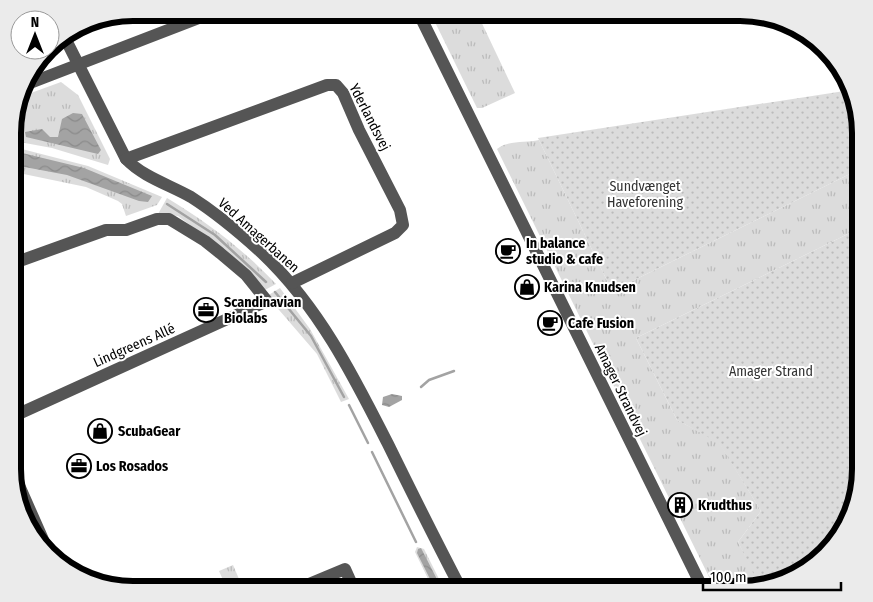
<svg xmlns="http://www.w3.org/2000/svg" width="873" height="602" viewBox="0 0 873 602" font-family="'Fira Sans Condensed',sans-serif">
<style>
.grass{fill:url(#grass-tufts)}
.garden{fill:url(#garden-dots)}
.water{fill:url(#water-waves)}
.lines{fill:none;stroke-linecap:round;stroke-linejoin:round}
.stream{stroke:#a3a3a3;stroke-width:2.5}
.minor{stroke:#555;stroke-width:12}
.labels{text-anchor:middle;stroke-width:4;stroke-linejoin:round;paint-order:stroke}
.street-label{font-size:14px;fill:#000;stroke:#fff}
.park-label{font-size:14px;fill:#333;stroke:#fff}
.poi-label{font-size:14px;font-weight:bold;fill:#000;stroke:#fff;text-anchor:start}
.rim{fill:none;stroke:#000;stroke-width:6}
</style>
<defs>
<pattern id="grass-tufts" width="24" height="20" patternUnits="userSpaceOnUse" patternTransform="scale(1.25)"><rect width="24" height="20" fill="#dcdcdc"/><path d="M3 7l-1-3M5 7V3M7 7l1-3M15 17l-1-3M17 17v-4M19 17l1-3" fill="none" stroke="#bbb"/></pattern>
<pattern id="garden-dots" width="8" height="8" patternUnits="userSpaceOnUse" patternTransform="scale(1.25)"><rect width="8" height="8" fill="#dcdcdc"/><path d="M2 2h.1M6 6h.1" fill="none" stroke="#bbb" stroke-width="1.8" stroke-linecap="round"/></pattern>
<pattern id="water-waves" width="16" height="10" patternUnits="userSpaceOnUse" patternTransform="scale(1.25)"><rect width="16" height="10" fill="#a3a3a3"/><path d="M0 5q4-4 8 0t8 0" fill="none" stroke="#8b8b8b"/></pattern>
</defs>
<rect width="100%" height="100%" fill="#fff"/>
<g class="grass">
<path d="M478,15L515,93L482,108H477L432,16Z"/>
<path d="M61,82L78,95L110,159L108,165L52,148L14,141V117L20,97Z"/>
<path d="M539,140L612,291L860,169V228L636,338L677,420L719,442L761,511L738,542L760,584L821,554L793,577L740,589H715L679,516L690,510L682,494L670,500L497,149C508,140 525,143 539,140Z"/>
<path d="M14,147L88,166L162,197L157,205L126,216L122,204L118,201L86,187L14,172Z"/>
<path d="M167,198C207,222 244,250 276,284L263,291L222,249L178,216L158,214Z"/>
<path d="M280,288L310,329L349,399L341,402L317,354L267,296Z"/>
<path d="M417,547L424,549L444,589H433L415,552Z"/>
<path d="M233,565L242,586L227,589L219,571Z"/>
</g>
<g class="garden">
<path d="M851,90L860,126V169L612,291L538,138Z"/>
<path d="M860,228V476L836,542L821,554L759,585L738,542L761,511L719,443L677,420L636,338Z"/>
</g>
<g class="water">
<path d="M73,113L82,114L101,150L98,154L26,137L25,132L42,129L50,137H58L62,119Z"/>
<path d="M14,151L84,168L152,196L148,202L139,201L67,175L14,165Z"/>
<path d="M392,394L402,396V400L389,407L382,405L383,397Z"/>
<path d="M421,548L422,550L442,589H435L417,553L418,549Z"/>
</g>
<g class="lines">
<g class="stream">
<path d="M167,204L215,235L266,282"/>
<path d="M275,292L311,336L344,397"/>
<path d="M421,387L429,380L454,371"/>
<path d="M349,405L368,443"/>
<path d="M372,452L416,542"/>
</g>
<g class="minor">
<path d="M420,16L703,589"/>
<path d="M64,36L126,159C143,177 170,185 191,197C216,213 240,233 262,253C319,307 353,375 388,444C412,493 436,541 461,589"/>
<path d="M25,85L199,18"/>
<path d="M126,159L327,85H336L343,93L359,130L400,210L403,225L395,233L292,283"/>
<path d="M14,416L267,301L246,275L220,253L205,241L169,219H157L126,230H106L14,263"/>
<path d="M14,474L48,551"/>
<path d="M297,589L345,569L354,589"/>
</g>
</g>
<defs>
<symbol id="cafe-ring" viewBox="-11 -11 22 22"><circle r="9.5" fill="#fff" stroke="#000" stroke-width="1.5"/><path d="M-5.5-4.5H6V0H3Q3 3.5 0 3.5H-2.5Q-5.5 3.5-5.5 0ZM3-3.2v2h1.7v-2ZM-6 4.5H4V6H-6Z" fill="#000"/></symbol>
<symbol id="shop-ring" viewBox="-11 -11 22 22"><circle r="9.5" fill="#fff" stroke="#000" stroke-width="1.5"/><path d="M-5-2.5h2.3a2.7 3.5 0 0 1 5.4 0H5L5.5 6h-11ZM-1.5-2.5h3a1.5 2.3 0 0 0-3 0Z" fill="#000"/></symbol>
<symbol id="office-ring" viewBox="-11 -11 22 22"><circle r="9.5" fill="#fff" stroke="#000" stroke-width="1.5"/><path d="M-6-3h4V-5.5h4V-3h4V5H-6ZM-1-4.5V-3h2v-1.5ZM-6 0V1H6V0Z" fill="#000"/></symbol>
<symbol id="building-ring" viewBox="-11 -11 22 22"><circle r="9.5" fill="#fff" stroke="#000" stroke-width="1.5"/><path d="M-4-6H4V6H1V3H-1V6H-4ZM-2.5-4.3h1.7v1.8h-1.7ZM.8-4.3h1.7v1.8H.8ZM-2.5-1h1.7V.8h-1.7ZM.8-1h1.7V.8H.8Z" fill="#000"/></symbol>
</defs>
<g fill-rule="evenodd">
<use href="#cafe-ring" x="494" y="237" width="28" height="28"/>
<use href="#shop-ring" x="513" y="273" width="28" height="28"/>
<use href="#office-ring" x="192" y="296" width="28" height="28"/>
<use href="#cafe-ring" x="536" y="309" width="28" height="28"/>
<use href="#shop-ring" x="86" y="417" width="28" height="28"/>
<use href="#office-ring" x="65" y="452" width="28" height="28"/>
<use href="#building-ring" x="666" y="491" width="28" height="28"/>
</g>
<g class="labels">
<g class="street-label">
<text transform="translate(370 117) rotate(63)" y="5">Yderlandsvej</text>
<text transform="translate(259 235) rotate(42)" y="5">Ved Amagerbanen</text>
<text transform="translate(134 345) rotate(-24)" y="5">Lindgreens Allé</text>
<text transform="translate(621 390) rotate(64)" y="5">Amager Strandvej</text>
</g>
<g class="park-label">
<text x="645" y="191">Sundvænget<tspan x="645" dy="16">Haveforening</tspan></text>
<text x="771" y="376">Amager Strand</text>
</g>
<g class="poi-label">
<text x="526" y="248">In balance<tspan x="526" dy="16">studio &amp; cafe</tspan></text>
<text x="544" y="292">Karina Knudsen</text>
<text x="224" y="307">Scandinavian<tspan x="224" dy="16">Biolabs</tspan></text>
<text x="568" y="328">Cafe Fusion</text>
<text x="118" y="436">ScubaGear</text>
<text x="96" y="471">Los Rosados</text>
<text x="698" y="510">Krudthus</text>
</g>
</g>
<path d="M0 0H873V602H0ZM133 21H740A112 112 0 0 1 852 133V469A112 112 0 0 1 740 581H133A112 112 0 0 1 21 469V133A112 112 0 0 1 133 21Z" fill="#ebebeb" fill-rule="evenodd"/>
<path class="rim" d="M133 21H740A112 112 0 0 1 852 133V469A112 112 0 0 1 740 581H133A112 112 0 0 1 21 469V133A112 112 0 0 1 133 21Z"/>
<g transform="translate(35 35)"><circle r="24" fill="#ffffff" stroke="#999999"/>
<path d="M0-4L9 19L0 12L-9 19Z" fill="#000000"/>
<text y="-8" font-size="14" font-weight="bold" text-anchor="middle" fill="#000000">N</text>
</g>
<path d="M703 582v8h138v-8" fill="none" stroke="#000000" stroke-width="2.5"/>
<text x="710" y="582" font-size="15" fill="#000000" stroke="#ffffff" stroke-width="4" paint-order="stroke">100 m</text>
</svg>
